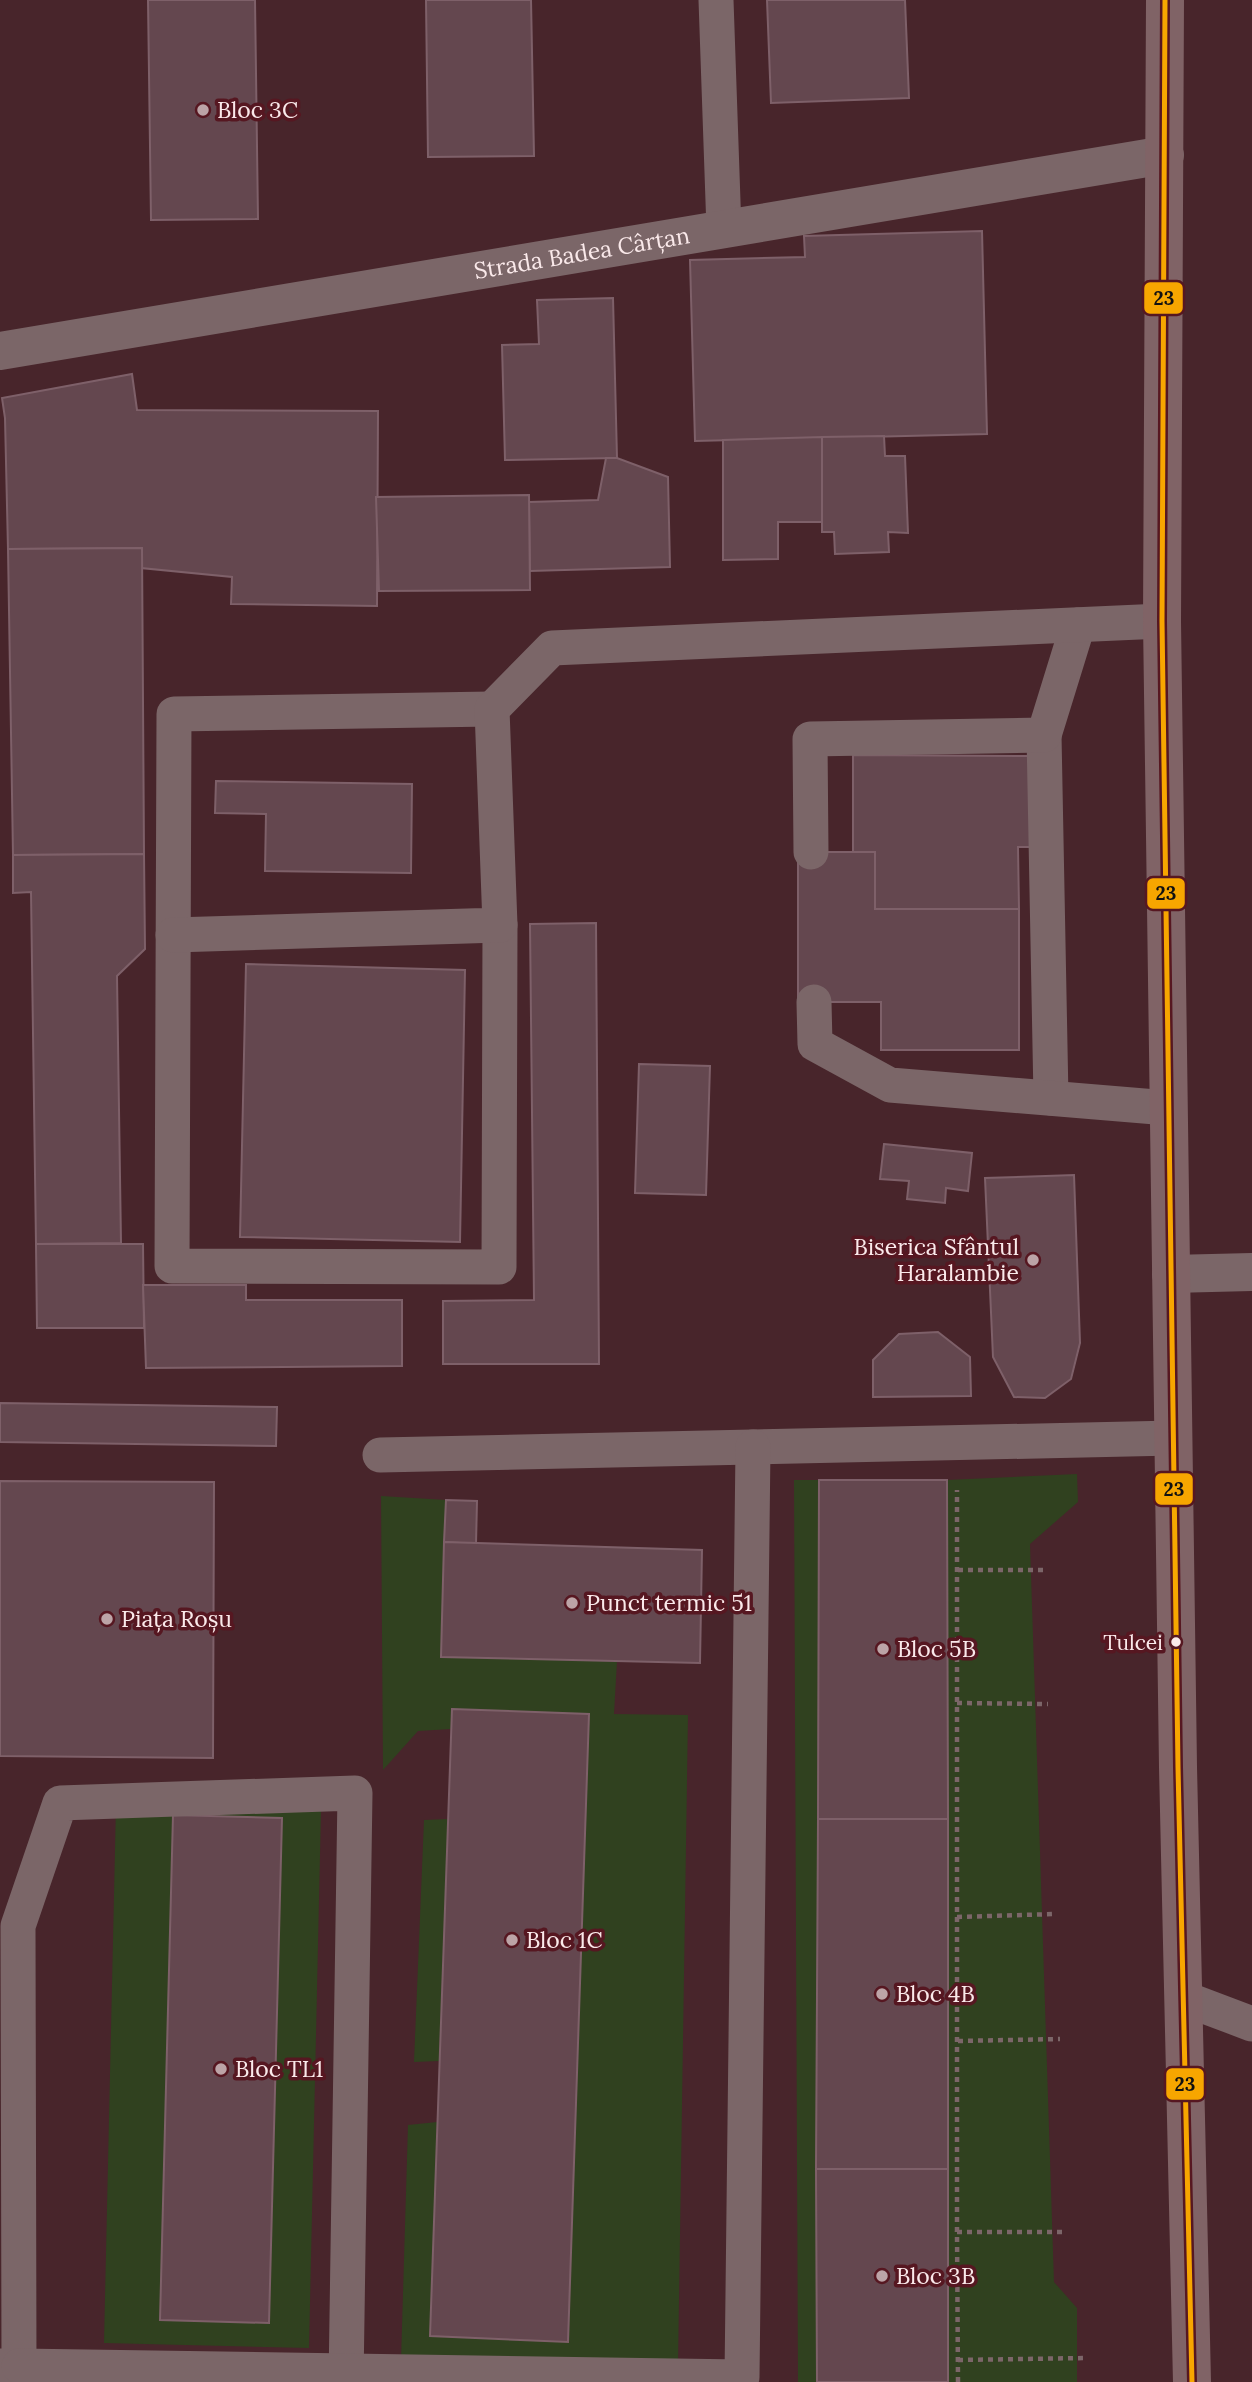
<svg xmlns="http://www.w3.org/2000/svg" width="1252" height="2382" viewBox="0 0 1252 2382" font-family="Lora,serif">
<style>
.green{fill:#30411f;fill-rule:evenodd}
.building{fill:#64474f;stroke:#7e6069;stroke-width:2}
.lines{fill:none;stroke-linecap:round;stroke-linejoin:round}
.path{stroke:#7c6669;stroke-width:4.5;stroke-dasharray:5 5;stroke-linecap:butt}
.service{stroke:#7b6668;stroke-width:35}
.minor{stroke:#7b6668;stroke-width:38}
.tertiary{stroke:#7b6668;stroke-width:38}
.primary{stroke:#806366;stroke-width:38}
.bus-1-casing{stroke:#561721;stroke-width:10}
.bus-1{stroke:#f7a600;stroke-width:5}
.poi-dot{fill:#bca4a7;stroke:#561721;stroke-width:2.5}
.bus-dot{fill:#fae9ea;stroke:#561721;stroke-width:2.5}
.labels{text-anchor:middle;stroke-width:7;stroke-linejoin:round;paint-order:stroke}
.bus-label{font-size:21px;fill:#fae9ea;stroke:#561721;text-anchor:end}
.poi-label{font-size:23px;fill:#fae9ea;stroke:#561721;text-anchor:start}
.street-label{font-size:23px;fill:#fae9ea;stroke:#561721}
.line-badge{stroke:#561721;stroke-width:2.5}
.pale-badge-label{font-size:19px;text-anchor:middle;font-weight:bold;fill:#111}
</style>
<rect width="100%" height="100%" fill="#48252b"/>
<g class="green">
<path d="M1077,1474L1078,1502L1030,1544L1054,2282L1077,2308V2382H948L947,1480Z"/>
<path d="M794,1480H819L817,2382H798Z"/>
<path d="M381,1496L446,1500L442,1656L617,1661L614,1714L688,1715L678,2365L401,2360L408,2125L437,2122L430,2336L567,2342L588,1714L452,1709L451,1729L418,1731L383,1770Z"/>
<path d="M116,1805L321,1810L309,2348L104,2343ZM173,1815L282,1818L268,2323L160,2320Z"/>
<path d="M448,1819L439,2061L414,2062L424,1820Z"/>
</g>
<g class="building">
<path d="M148,0H255L258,219L151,220Z"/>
<path d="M426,0H531L534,156L428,157Z"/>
<path d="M767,0H905L909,98L771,103Z"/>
<path d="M982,231L987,434L695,441L690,260L805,257L804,236Z"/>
<path d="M613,298L617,458L505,460L502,345L539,344L537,300Z"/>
<path d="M132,374L137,410L378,411L377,606L231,604L232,577L141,568L142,548L8,549L5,418L2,398Z"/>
<path d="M884,436L885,456H905L908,533L888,532L889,552L835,554L834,532H822V437Z"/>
<path d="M822,437V522H778V559L723,560V440Z"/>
<path d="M606,458H617L668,477L670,567L530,571L529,502L598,500Z"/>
<path d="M529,495L530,590L379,591L376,497Z"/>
<path d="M142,548L144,854L13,855L8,549Z"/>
<path d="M853,755L1035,756V847H1018L1019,909H875V852H853Z"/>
<path d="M216,781L412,784L411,873L265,871L266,814L215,813Z"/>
<path d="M798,852H875V909H1019V1050H881V1002H798Z"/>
<path d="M144,854L145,949L117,976L121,1243L36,1244L31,892L13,893V855Z"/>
<path d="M596,923L599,1364H443V1301L534,1300L530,924Z"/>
<path d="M246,964L465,970L460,1242L240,1237Z"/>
<path d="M639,1064L710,1066L706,1195L635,1193Z"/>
<path d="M884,1144L972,1153L968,1191L946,1188L945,1203L907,1199L909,1181L880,1179Z"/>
<path d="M1074,1175L1080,1343L1071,1379L1045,1398L1014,1397L993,1357L985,1178Z"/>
<path d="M36,1244H143L144,1328H37Z"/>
<path d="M143,1285H246V1300H402V1366L146,1368Z"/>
<path d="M938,1332L970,1357L971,1396L873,1397V1360L899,1334Z"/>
<path d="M0,1403L277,1407L276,1446L0,1442Z"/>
<path d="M819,1480H947L948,1819H818Z"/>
<path d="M0,1481L214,1482L213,1758L0,1756Z"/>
<path d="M446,1500L477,1501L476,1544L444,1542Z"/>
<path d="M444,1542L702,1550L700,1663L441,1657Z"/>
<path d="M452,1709L589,1714L568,2342L430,2336Z"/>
<path d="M173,1815L282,1818L269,2323L160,2320Z"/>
<path d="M818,1819H948V2169H816Z"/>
<path d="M816,2169H948V2382H817Z"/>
</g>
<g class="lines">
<g class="path">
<path d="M958,1570H1044"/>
<path d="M957,1703L1048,1704"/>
<path d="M957,1917L1055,1914"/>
<path d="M958,2041L1060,2039"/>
<path d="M957,2232V1490"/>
<path d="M958,2360L1087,2358"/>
<path d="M958,2382L957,2232H1065"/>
</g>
<g class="service">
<path d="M716,0L724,230"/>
<path d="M492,709L174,714L172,1266L499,1267L500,925"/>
<path d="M1044,735L1051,1098"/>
<path d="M811,852L810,739L1044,735L1078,625"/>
<path d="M173,935L500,925L492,709L552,648L1162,621"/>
<path d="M814,1002L815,1044L890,1085L1168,1108"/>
<path d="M380,1455L1174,1438"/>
<path d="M1183,1998L1252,2024"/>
<path d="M0,2366H19L18,1926L60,1803L355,1793L346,2382"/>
<path d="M19,2366L742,2377L753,1447"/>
</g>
<path class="minor" d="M1171,1274L1252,1272"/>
<path class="tertiary" id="s1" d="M0,351L1165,155"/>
<path class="primary" d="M1165,0L1162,621L1178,1767L1192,2382"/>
<defs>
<path id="bus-1" d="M1165,0L1162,621L1178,1767L1192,2382"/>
</defs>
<use href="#bus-1" class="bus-1-casing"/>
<use href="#bus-1" class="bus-1"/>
</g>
<g class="poi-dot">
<circle cx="203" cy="110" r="7"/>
<circle cx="1033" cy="1260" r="7"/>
<circle cx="572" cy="1603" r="7"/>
<circle cx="107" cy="1619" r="7"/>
<circle cx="883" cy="1649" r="7"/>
<circle cx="512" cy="1940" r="7"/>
<circle cx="882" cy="1994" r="7"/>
<circle cx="221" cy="2069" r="7"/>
<circle cx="882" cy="2276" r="7"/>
</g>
<circle class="bus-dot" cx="1176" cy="1642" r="6"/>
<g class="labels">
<g class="bus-label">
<text x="1163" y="1650">Tulcei</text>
</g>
<g class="poi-label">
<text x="217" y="118">Bloc 3C</text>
<text x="1019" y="1255" text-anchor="end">Biserica Sfântul<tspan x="1019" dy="26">Haralambie</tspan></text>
<text x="586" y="1611">Punct termic 51</text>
<text x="121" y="1627">Piața Roșu</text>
<text x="897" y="1657">Bloc 5B</text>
<text x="526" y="1948">Bloc 1C</text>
<text x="896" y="2002">Bloc 4B</text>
<text x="235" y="2077">Bloc TL1</text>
<text x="896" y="2284">Bloc 3B</text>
</g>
<g class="street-label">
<text dy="8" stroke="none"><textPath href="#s1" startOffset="590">Strada Badea Cârțan</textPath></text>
</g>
</g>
<g class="line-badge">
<rect x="1143" y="281" width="41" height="34" rx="7" fill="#f7a600"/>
<rect x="1146" y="877" width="40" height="33" rx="7" fill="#f7a600"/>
<rect x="1154" y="1472" width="40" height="34" rx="7" fill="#f7a600"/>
<rect x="1165" y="2067" width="40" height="34" rx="7" fill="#f7a600"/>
</g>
<g class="pale-badge-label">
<text x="1164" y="305">23</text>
<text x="1166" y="900">23</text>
<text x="1174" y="1496">23</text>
<text x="1185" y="2091">23</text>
</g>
</svg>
